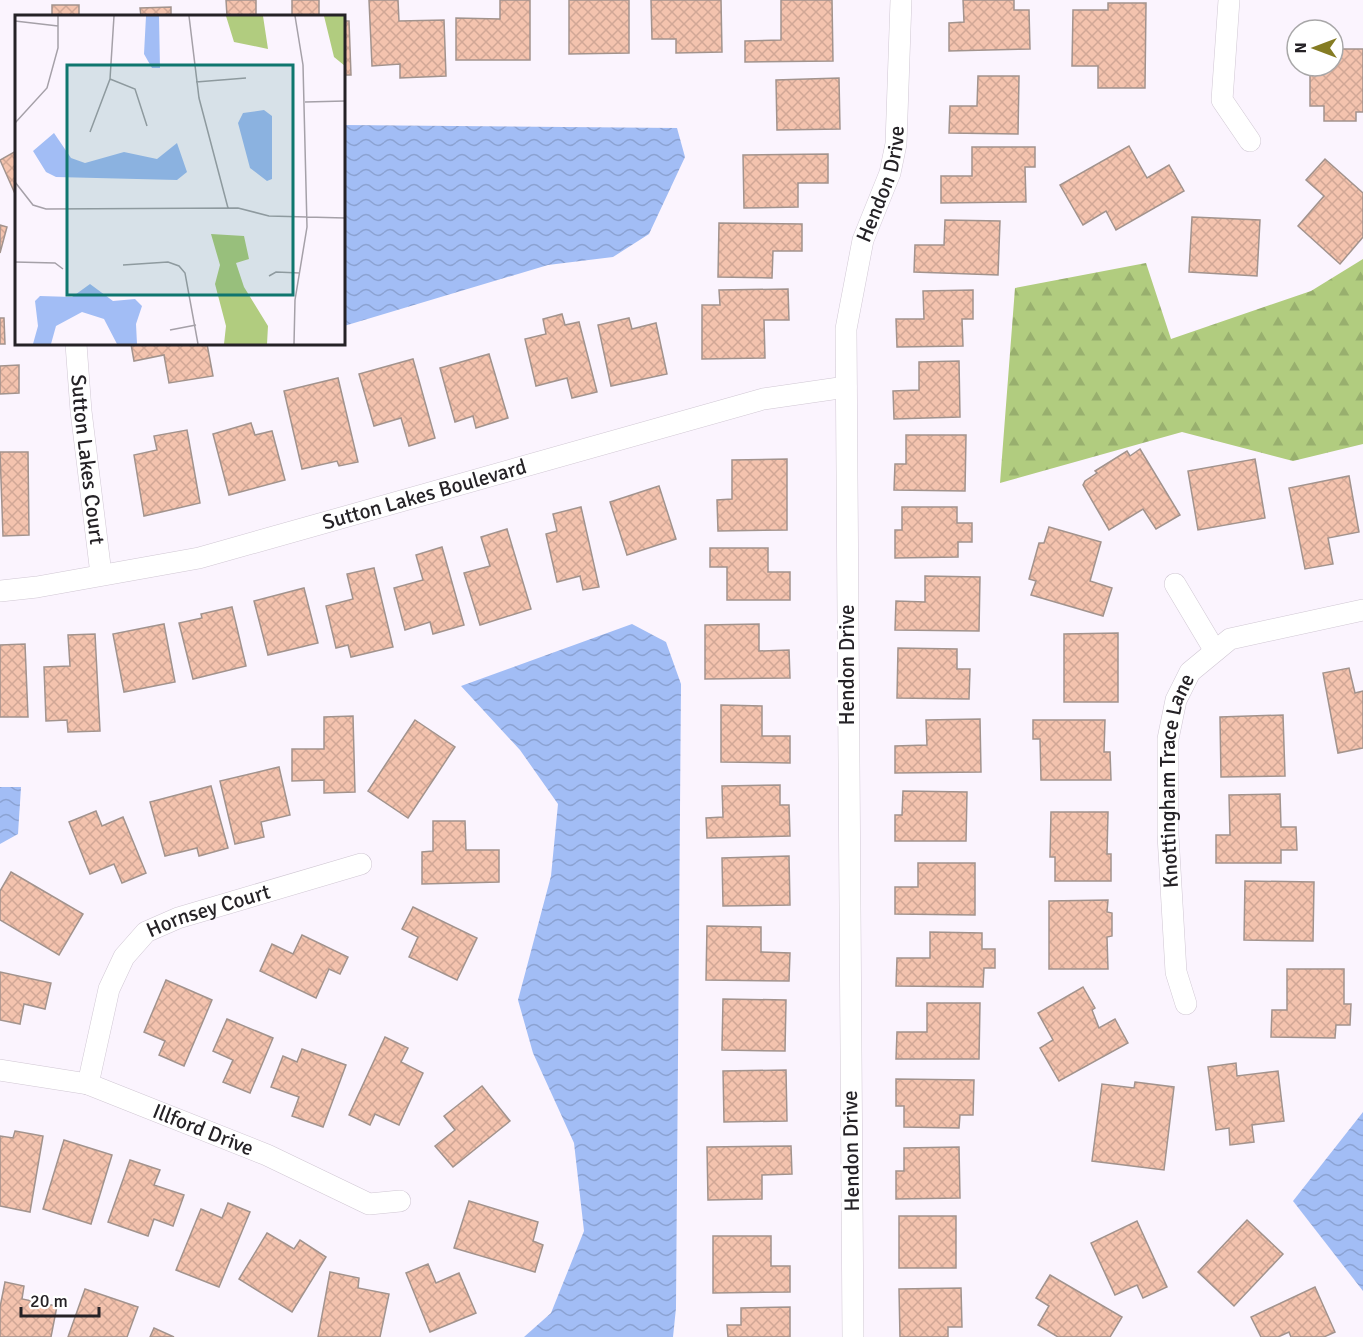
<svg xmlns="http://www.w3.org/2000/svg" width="1363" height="1337" viewBox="0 0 1363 1337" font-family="Signika,sans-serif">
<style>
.forest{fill:url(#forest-firs)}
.water{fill:url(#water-waves)}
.building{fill:url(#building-cross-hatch);stroke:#a2938d;stroke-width:1.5}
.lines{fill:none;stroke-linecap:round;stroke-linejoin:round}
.street-casing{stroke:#d0c7d3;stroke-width:22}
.street{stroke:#fff;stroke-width:21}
.labels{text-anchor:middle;stroke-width:6;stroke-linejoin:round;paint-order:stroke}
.street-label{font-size:21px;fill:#252226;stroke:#fff}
.inset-road{fill:none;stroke:#a5a0a8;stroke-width:1.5}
.view{fill:#0f766e;fill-opacity:0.15;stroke:#0f766e;stroke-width:3}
.inset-edge{fill:none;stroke:#252226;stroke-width:3}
</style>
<defs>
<pattern id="forest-firs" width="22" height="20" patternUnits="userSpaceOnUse" patternTransform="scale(1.5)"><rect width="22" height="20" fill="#b1cc7f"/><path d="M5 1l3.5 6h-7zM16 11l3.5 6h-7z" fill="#98af6e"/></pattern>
<pattern id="water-waves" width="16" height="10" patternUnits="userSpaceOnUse" patternTransform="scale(1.5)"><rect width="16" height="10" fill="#a2bdf5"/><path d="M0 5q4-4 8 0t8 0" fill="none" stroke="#8ba2d2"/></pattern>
<pattern id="building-cross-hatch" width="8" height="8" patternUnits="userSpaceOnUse" patternTransform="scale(1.5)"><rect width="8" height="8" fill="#f4c3ae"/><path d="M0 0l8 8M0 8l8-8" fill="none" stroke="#d1a796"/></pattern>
</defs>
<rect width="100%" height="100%" fill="#fbf4fe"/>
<path class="forest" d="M1363,259V444L1293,461L1182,432L1000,483L1015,288L1146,263L1171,339L1311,291Z"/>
<g class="water">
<path d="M344,125L677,128L685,157L649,234L613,257L548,265L344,326Z"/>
<path d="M632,624L666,642L681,684L676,1308L673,1337H524L551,1313L584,1231L574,1143L533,1053L518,1000L551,876L558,804L520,750L461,686Z"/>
<path d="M0,787H21L18,834L0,844Z"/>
<path d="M1363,1112V1291L1293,1201Z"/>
</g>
<g class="building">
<path d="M226,0H256V16H227Z"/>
<rect x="292" y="0" width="27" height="16"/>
<path d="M369,0H398L399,21L444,20L446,76L400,78V64L372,66Z"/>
<path d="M500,0H530V60H456V18L500,19Z"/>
<path d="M569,0H629V53L569,54Z"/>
<path d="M651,0H721L722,52L676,53V39H652Z"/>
<path d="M781,0H832L833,61L745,62V41L781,40Z"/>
<path d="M963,0H1014V10H1029L1030,49L949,51V23L964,22Z"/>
<path d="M1108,3H1146L1145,88H1098V66H1072L1073,10H1108Z"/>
<rect x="52" y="5" width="27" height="11"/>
<path d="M171,7V16H141L140,8Z"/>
<path d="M344,21H349L351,75H344Z"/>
<path d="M1333,49H1363V112H1356V121H1324V106H1310V66H1333Z"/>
<path d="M978,76H1019L1018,134L949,133L950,106H977Z"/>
<path d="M839,78L840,129L777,130L776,80Z"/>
<path d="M1129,146L1147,178L1169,165L1184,191L1116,230L1106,211L1083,225L1060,185Z"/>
<path d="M972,147H1035V167H1025L1026,202L941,203V176H972Z"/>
<path d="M16,151V196L0,160Z"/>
<path d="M828,154V183H798V207L744,208L743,155Z"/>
<path d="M1325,159L1363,193V237L1340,264L1298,226L1324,196L1306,180Z"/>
<path d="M1192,217L1260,220L1257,276L1189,272Z"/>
<path d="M945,220L1000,221L998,275L914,272L915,245H944Z"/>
<path d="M719,223L802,224V251H773L772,278L718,277Z"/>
<path d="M0,225L7,227L0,253Z"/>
<path d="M788,289L789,320H764L765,358L702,359V305H720L719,290Z"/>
<path d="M973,290V319H962L963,346L897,347L896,319H924L923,291Z"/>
<path d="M562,314L565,325L579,322L597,392L572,398L567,378L536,386L525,339L546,334L543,319Z"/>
<path d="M0,318H4L5,344H0Z"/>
<path d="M629,318L632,329L656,323L667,374L611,386L598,325Z"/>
<path d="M131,344H207L213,376L169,383L164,355L134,361Z"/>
<path d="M489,354L508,418L476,428L473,416L455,422L440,368Z"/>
<path d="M413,359L435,438L409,446L401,418L374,426L359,374Z"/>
<path d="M959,361L960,417L894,419L893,391L919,390V362Z"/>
<path d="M19,365V393L0,394V366Z"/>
<path d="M338,378L358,462L339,466L337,461L302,469L284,391Z"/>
<path d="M251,423L255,435L272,431L285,480L229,495L213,434Z"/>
<path d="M187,430L200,503L144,516L134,455L157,450L154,436Z"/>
<path d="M906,435H966L965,491L894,490L895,464H906Z"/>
<path d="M1140,449L1180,515L1156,529L1143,509L1109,530L1083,485L1085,481L1097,473L1095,471L1127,451L1130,456Z"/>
<path d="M0,452H28L29,535L3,536Z"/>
<path d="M787,459V530L718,531L717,500L732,499V460Z"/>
<path d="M1255,459L1265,518L1198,530L1188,471Z"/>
<path d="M1349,476L1359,532L1328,538L1333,564L1305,569L1289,488Z"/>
<path d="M659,486L676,539L627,555L610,502Z"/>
<path d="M581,507L599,587L583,590L580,576L557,582L546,534L557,531L553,514Z"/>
<path d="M902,507H957V523H972V542H958V557L895,558V530H902Z"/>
<path d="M1049,527L1101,542L1090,581L1112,588L1103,616L1031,595L1036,581L1029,579L1039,543H1044Z"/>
<path d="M507,529L531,609L480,625L464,573L490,566L481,537Z"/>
<path d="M442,547L464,625L433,634L430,622L405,630L394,588L423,580L416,555Z"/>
<path d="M710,548H768V572H790V600H727V567H710Z"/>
<path d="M374,568L393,647L351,657L348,645L336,648L326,606L353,599L347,574Z"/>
<path d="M925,576L980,577L979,631L895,630L896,601L925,602Z"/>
<path d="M304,588L318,643L268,655L254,601Z"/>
<path d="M232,607L246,666L193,679L179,623L202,618L201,614Z"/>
<path d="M164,624L175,682L124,692L113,634Z"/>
<path d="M759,624V651L789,650L790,678L705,679V625Z"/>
<path d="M1118,633V702H1064V634Z"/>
<path d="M95,634L100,731L68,732L67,720L46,721L44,667L70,666L68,635Z"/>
<path d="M25,644L28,717H0V645Z"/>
<path d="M898,648L957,649V669H970L969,699L897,698Z"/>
<path d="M1349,668L1355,693L1363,691V748L1338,753L1323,673Z"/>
<path d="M721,705L762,706V736H790V763L721,762Z"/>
<path d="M1283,715L1285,776L1221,777L1220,717Z"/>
<path d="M353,716L355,792L324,793V780L292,781V749H324V717Z"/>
<path d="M980,719L981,772L895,773V746L927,745L926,720Z"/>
<path d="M415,720L455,747L408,818L368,791Z"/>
<path d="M1033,720H1105L1104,752H1110L1111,780H1041L1040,739H1033Z"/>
<path d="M279,767L290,815L261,822L264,837L235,844L220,781Z"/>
<path d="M780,785V805H789L790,836L707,838L706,818L723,817L722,786Z"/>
<path d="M211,786L228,848L199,856L197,848L165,856L150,802Z"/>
<path d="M903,791L967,792L966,841H895V815H902Z"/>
<path d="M1280,794L1281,827H1296L1297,850H1281V863H1216V835H1230L1229,795Z"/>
<path d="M96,811L102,826L123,817L146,873L122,883L114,864L90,874L69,822Z"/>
<path d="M1051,812H1108L1107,854H1111V881H1055V857H1050Z"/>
<path d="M433,821H465L466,850H499V882L422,884V852L433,851Z"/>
<path d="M789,856L790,905L723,906L722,858Z"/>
<path d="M918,863H975V915L895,914V887H918Z"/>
<path d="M11,872L83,914L59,955L0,920V891Z"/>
<path d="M1245,881L1314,882L1313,941L1244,940Z"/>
<path d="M1108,900L1107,912L1112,913V936L1107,937L1108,969H1049V901Z"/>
<path d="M413,907L477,938L457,980L409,957L418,937L402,929Z"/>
<path d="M707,926L761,927V952L790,953L789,981L706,980Z"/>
<path d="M930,932L982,933V949H995V968H984L983,987L896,986L897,958H930Z"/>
<path d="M302,935L348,957L340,974L329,969L316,998L260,971L272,944L293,954Z"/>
<path d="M1287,969H1344V1004H1351L1350,1025H1336L1335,1038L1271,1037L1272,1010H1287Z"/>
<path d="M0,972L51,983L45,1009L24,1004L20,1024L0,1020Z"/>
<path d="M166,980L212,1000L184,1066L159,1055L165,1041L144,1032Z"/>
<path d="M1083,987L1095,1008L1092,1010L1099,1028L1115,1019L1128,1043L1059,1081L1040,1048L1053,1040L1038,1013Z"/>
<path d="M723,999L786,1000L785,1051L722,1050Z"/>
<path d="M927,1003H980L979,1059H896L897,1032H927Z"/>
<path d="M227,1019L273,1038L250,1093L223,1082L233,1060L213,1051Z"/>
<path d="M385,1037L408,1048L401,1062L423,1073L399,1125L375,1114L370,1125L349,1115Z"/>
<path d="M302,1049L346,1065L323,1127L292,1116L299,1097L271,1087L283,1056L297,1062Z"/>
<path d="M1236,1063L1237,1076L1278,1071L1284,1121L1252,1125L1254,1142L1230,1145L1229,1128L1216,1130L1208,1067Z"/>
<path d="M786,1070L787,1121L724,1122L723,1071Z"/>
<path d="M896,1079L974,1080L973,1115H960L959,1128L904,1127V1106H896Z"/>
<path d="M1135,1082L1174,1087L1164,1170L1092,1161L1102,1084L1134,1088Z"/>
<path d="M482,1086L510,1121L453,1167L435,1146L455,1130L444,1116Z"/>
<path d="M15,1131L43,1136L30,1212L0,1206V1136L13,1138Z"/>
<path d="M64,1140L112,1155L91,1224L43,1209Z"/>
<path d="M791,1146L792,1174L762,1175V1199L708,1200L707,1147Z"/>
<path d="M959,1147L960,1198L896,1199V1171H904V1148Z"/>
<path d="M130,1160L160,1170L154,1185L184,1195L173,1226L154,1219L148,1236L108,1222Z"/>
<path d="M469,1201L538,1222L533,1241L543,1245L535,1272L454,1248Z"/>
<path d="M228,1203L250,1212L219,1287L176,1270L201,1209L222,1218Z"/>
<rect x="899" y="1216" width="57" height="52"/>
<path d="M1247,1220L1283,1254L1234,1306L1198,1272Z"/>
<path d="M1137,1221L1167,1287L1143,1298L1137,1285L1115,1295L1091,1243Z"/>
<path d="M267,1233L294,1249L300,1240L326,1257L292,1312L239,1279Z"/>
<path d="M713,1236H771V1266H790V1292L713,1293Z"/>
<path d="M428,1264L436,1283L459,1273L476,1313L430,1332L406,1273Z"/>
<path d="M330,1272L359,1278L358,1288L389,1294L380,1337H318Z"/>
<path d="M1050,1275L1122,1317L1110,1337H1058L1038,1325L1049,1306L1036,1298Z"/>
<path d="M5,1282L24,1286L22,1299L57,1306L51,1337H0V1307Z"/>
<path d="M1315,1287L1335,1332L1324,1337H1291L1289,1332L1278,1337H1261L1251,1317Z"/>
<path d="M961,1288L962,1327H948V1337H900L899,1289Z"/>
<path d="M85,1289L138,1307L127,1337H68Z"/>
<path d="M790,1307V1337H728L727,1325H741V1308Z"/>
<path d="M154,1328L174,1337H150Z"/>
</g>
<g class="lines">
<defs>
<g id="street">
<path d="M1229,0L1222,100L1250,141"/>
<path id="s1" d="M76,344L81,411L101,574"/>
<path d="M1175,584L1215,651"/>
<path id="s2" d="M0,591L37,587L199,558L763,399L846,387"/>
<path id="s3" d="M1186,1004L1176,972L1168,835V739L1176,700L1190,672L1230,639L1363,610"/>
<path id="s4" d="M0,1070L88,1084L267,1155L369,1204L400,1201"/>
<path id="s5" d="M88,1084L109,989L124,957L146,932L178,918L361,864"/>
<path id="s6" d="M853,1337L846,329L863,240L890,173L896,144L901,0"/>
</g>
</defs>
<use href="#street" class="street-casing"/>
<use href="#street" class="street"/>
</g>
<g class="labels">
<g class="street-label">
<text dy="7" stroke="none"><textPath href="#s6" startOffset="1158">Hendon Drive</textPath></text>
<text dy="7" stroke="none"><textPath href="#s1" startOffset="116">Sutton Lakes Court</textPath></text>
<text dy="7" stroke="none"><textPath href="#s2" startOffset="436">Sutton Lakes Boulevard</textPath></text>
<text transform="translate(847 665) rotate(-90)" y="7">Hendon Drive</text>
<text dy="7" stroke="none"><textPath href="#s3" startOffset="226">Knottingham Trace Lane</textPath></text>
<text dy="7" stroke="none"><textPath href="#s5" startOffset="232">Hornsey Court</textPath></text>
<text dy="7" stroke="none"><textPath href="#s4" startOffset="213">Illford Drive</textPath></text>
<text transform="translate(851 1151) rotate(-91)" y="7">Hendon Drive</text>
</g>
</g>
<g transform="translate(15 15)">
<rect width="330" height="330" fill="#fbf4fe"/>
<path d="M211,1H248L253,34L219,27ZM309,1H330V51L319,42ZM196,219L229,221L234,244L221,248L229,272L253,311L252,329H209L211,311L200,269L205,250Z" fill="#b1cc7f"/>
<path d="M131,1H144L145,53H137L129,39ZM249,95L257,101V164L252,166L235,153L223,108L228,98ZM39,118L56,143L70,148L109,137L142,144L162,128L172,157L162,165L41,162L31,157L18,136ZM75,269L98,286L120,284L127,291L121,309L122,329H102L89,304L67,297L41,311L36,329H18L23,311L20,286L25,281L57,282Z" fill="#a2bdf5"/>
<path class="inset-road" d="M174,1L184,83L213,193M0,6L43,11M95,64L120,74L132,111M181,67L231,63M290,87L330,86M0,108L32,73L43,33V1M75,117L95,64L99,1M0,167L18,190L31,194L223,193L254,201L330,203M0,247L40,248L48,254M108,250L153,247L164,251L170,258L183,329M254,261L261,257L285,258M155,315L181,310M279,329L280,285L292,212L288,50L280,1"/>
<path class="view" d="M52,50H278V280H52Z"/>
<rect width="330" height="330" class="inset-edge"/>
</g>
<g transform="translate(1315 48) rotate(270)"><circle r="28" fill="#ffffff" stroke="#a8a7a8" stroke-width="1.5"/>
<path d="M0-4.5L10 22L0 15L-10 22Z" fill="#857c23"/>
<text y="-9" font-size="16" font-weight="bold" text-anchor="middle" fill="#252226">N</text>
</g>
<path d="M21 1307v9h78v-9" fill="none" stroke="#252226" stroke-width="3"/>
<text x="30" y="1307" font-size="18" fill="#252226" stroke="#ffffff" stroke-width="4.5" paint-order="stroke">20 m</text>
</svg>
